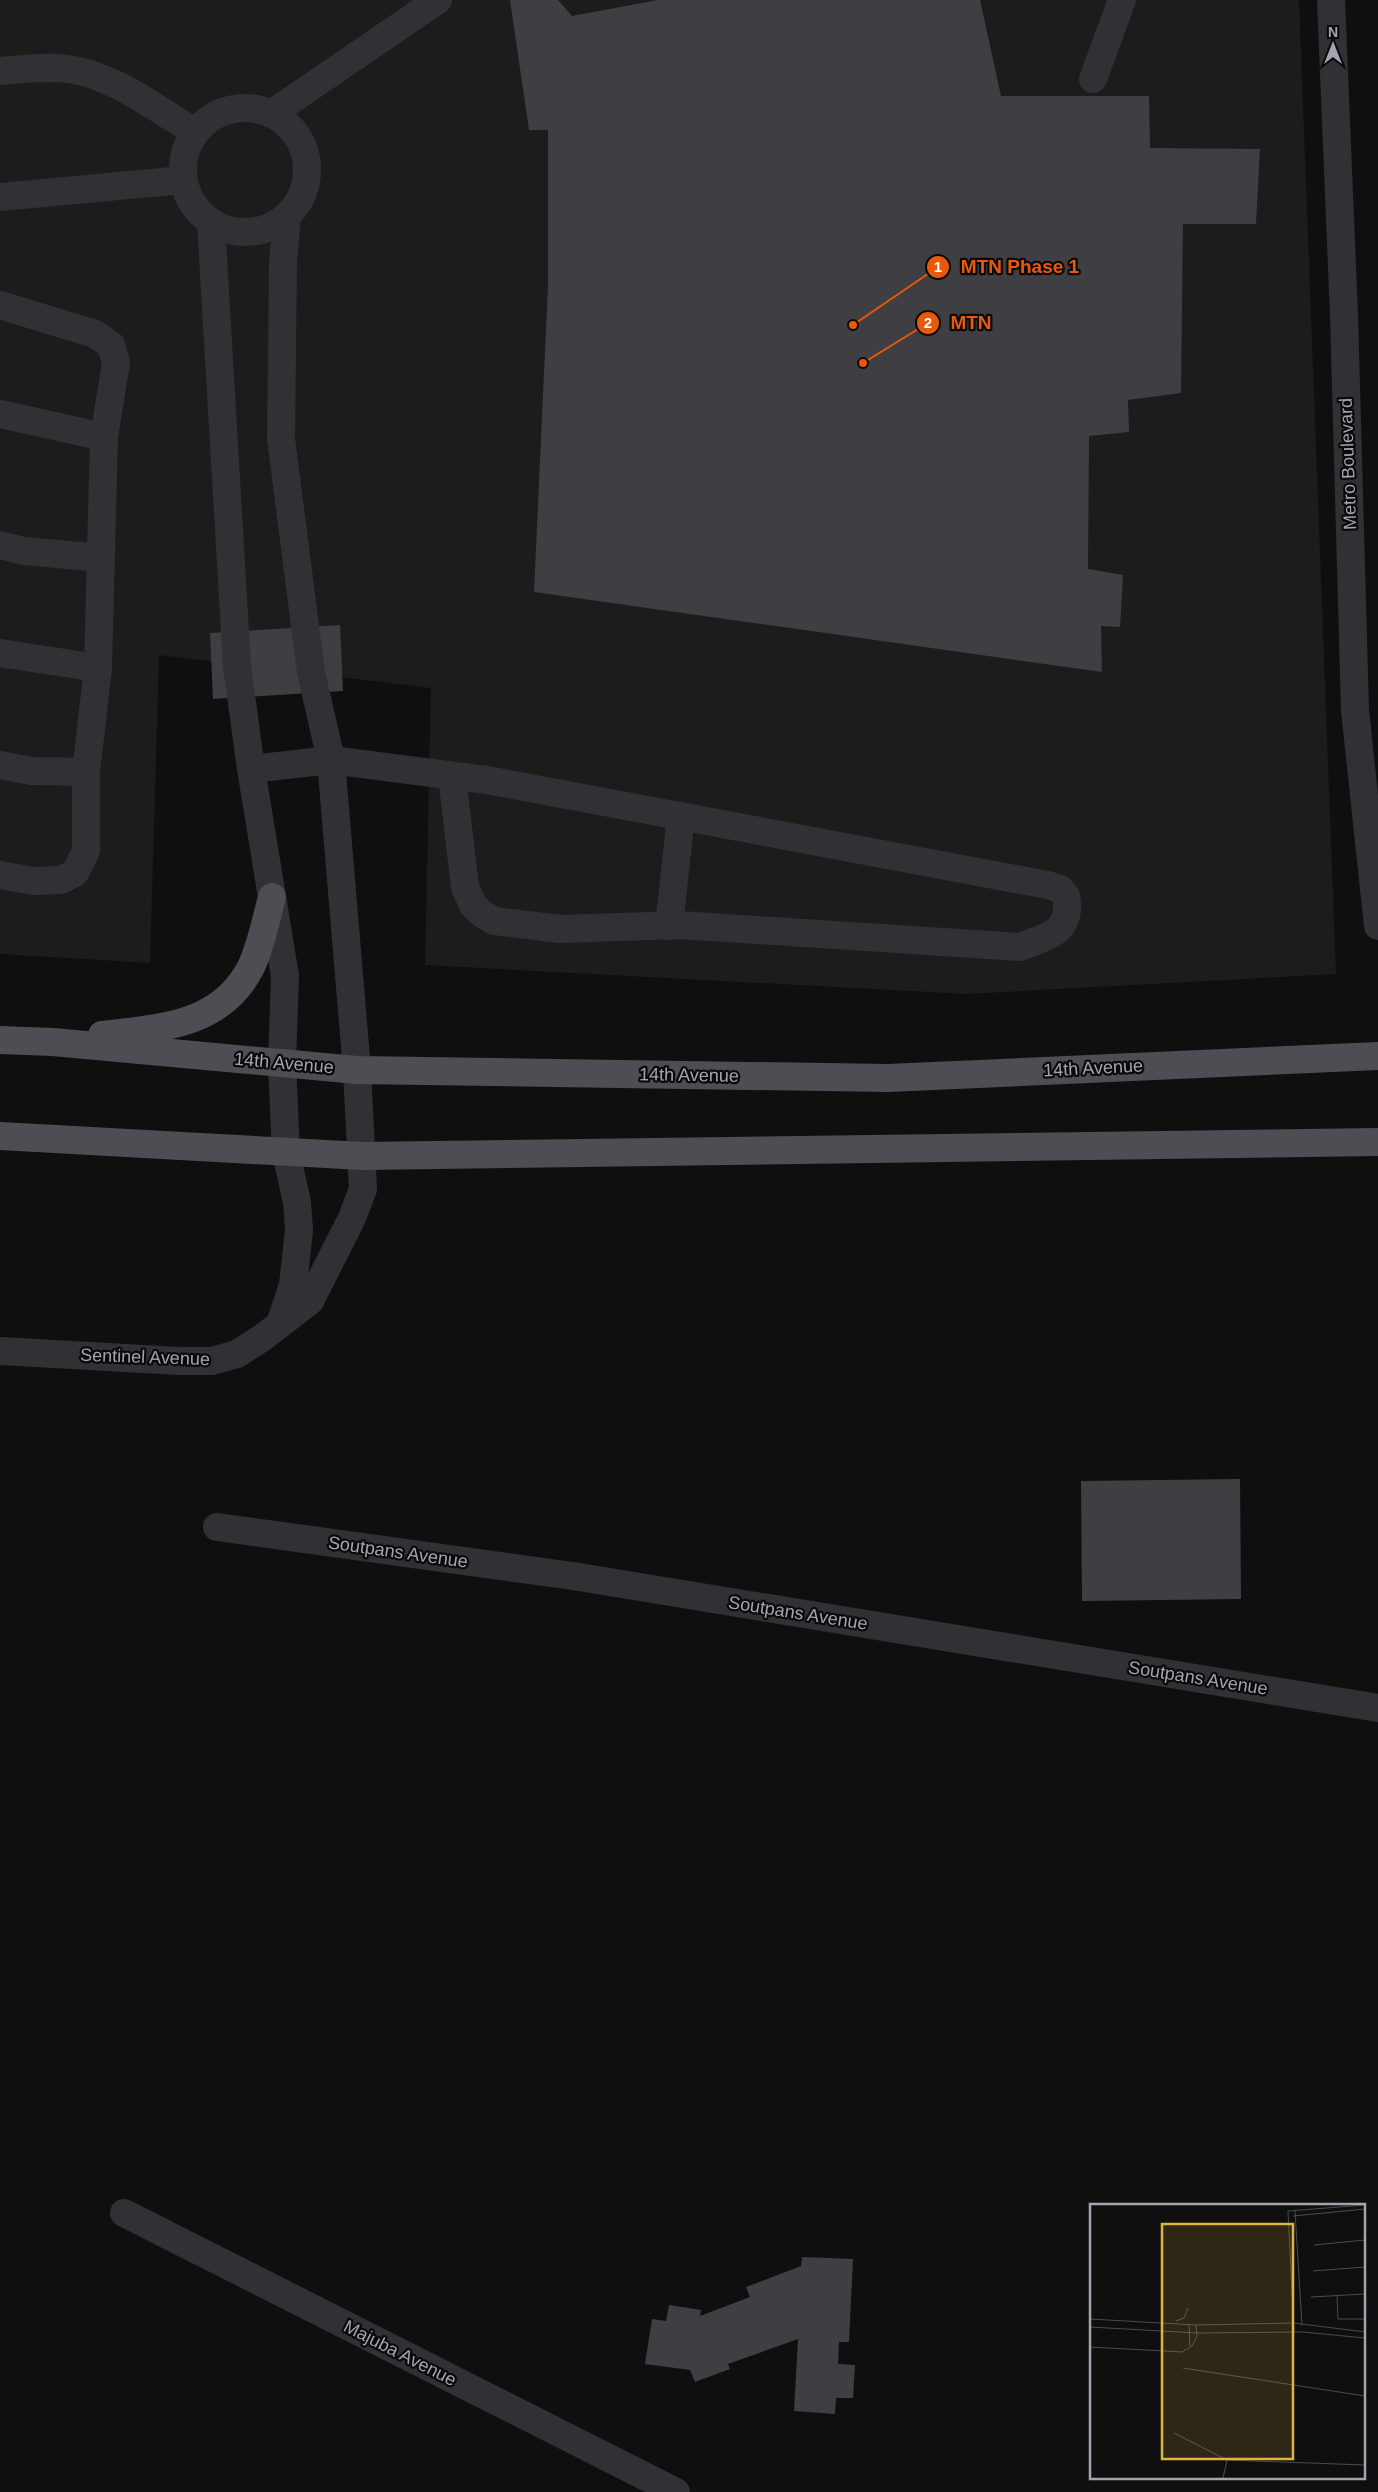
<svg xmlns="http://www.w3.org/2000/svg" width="1378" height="2492" viewBox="0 0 1378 2492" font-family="Arial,sans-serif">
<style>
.built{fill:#1c1c1d}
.building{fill:#3f3f43}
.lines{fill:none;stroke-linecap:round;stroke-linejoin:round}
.minor{stroke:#313135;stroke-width:28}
.major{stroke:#4d4e54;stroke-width:28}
.labels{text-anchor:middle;stroke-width:4.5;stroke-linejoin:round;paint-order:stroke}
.street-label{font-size:18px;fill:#a2a5b0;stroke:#0b0a0b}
.inset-road{fill:none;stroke:#4a4b50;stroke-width:1}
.view{fill:#dbb53c;fill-opacity:0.15;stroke:#dbb53c;stroke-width:2.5}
.inset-edge{fill:none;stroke:#a2a5b0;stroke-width:2.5}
.leader{fill:none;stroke:#e8590c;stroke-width:2}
.callout-dot{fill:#e8590c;stroke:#0b0a0b;stroke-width:2}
.mark-label{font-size:15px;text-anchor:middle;font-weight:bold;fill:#fff}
.callout-label{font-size:19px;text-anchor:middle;font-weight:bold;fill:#e8590c;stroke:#0b0a0b;stroke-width:4.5;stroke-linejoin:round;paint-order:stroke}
</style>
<rect width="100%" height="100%" fill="#100f10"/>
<path class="built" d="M0,0H1299L1336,974L967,994L425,965L431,688L159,655L150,963L0,954Z"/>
<g class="building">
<path d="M510,0H558L572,16L658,0H980L1001,96H1149L1150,148L1260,149L1256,224H1183L1181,393L1128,400L1129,432L1089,436L1088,569L1123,575L1120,627L1101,626L1102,672L534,592L548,285V130H529Z"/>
<path d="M340,625L343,691L213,699L210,633Z"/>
<path d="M1240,1479L1241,1599L1082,1601L1081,1481Z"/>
<path d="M802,2257L853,2259L849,2342H839L838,2364L855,2365L853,2398H836L835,2414L794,2411L798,2339L728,2364L730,2369L695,2382L690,2370L645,2364L652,2319L666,2321L669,2305L701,2310L700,2316L750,2297L746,2287L801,2266Z"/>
</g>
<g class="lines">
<g class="minor">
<path d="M1331,0L1344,315L1355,710L1378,926"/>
<path d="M0,71C22,69 47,66 69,69C115,76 156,109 195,132"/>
<path d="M1093,79L1122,0"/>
<circle cx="245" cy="170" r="62"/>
<path d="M271,114L438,0"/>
<path d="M0,197L183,180"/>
<path d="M211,223L237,666L251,769L285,976L282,1063L286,1153L297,1202L299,1230L293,1285L280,1324"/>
<path d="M0,305L95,334L111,345L116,363L104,437L98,668L86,772V851L75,873L61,880L34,881L0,875"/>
<path d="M0,414L104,437"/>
<path d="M0,545L24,551L101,558"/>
<path d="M0,653L98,668"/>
<path d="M0,765L31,771L86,772"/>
<path d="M251,769L331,760L487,780L1048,885L1060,889L1066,896C1073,932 1048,936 1020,947L680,925L560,929L494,921L481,913L473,905L465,887L452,776"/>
<path d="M669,926L681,816"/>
<path d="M0,1351L179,1361H212L237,1354L262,1338L310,1301L352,1218L363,1189L357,1070L331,760L311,672L281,439L283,263L287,216"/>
<path d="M217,1527L573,1576L1378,1708"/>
<path d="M124,2213L676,2492"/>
</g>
<g class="major">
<path d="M102,1035C160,1028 221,1026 251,967C261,946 266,920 272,897"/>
<path d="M0,1040L53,1042L357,1070L888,1078L1378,1056"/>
<path d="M0,1136L362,1156L1378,1142"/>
</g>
</g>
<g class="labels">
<g class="street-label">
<text transform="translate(1348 464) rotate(-92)" y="6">Metro Boulevard</text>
<text transform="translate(284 1063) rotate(5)" y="6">14th Avenue</text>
<text transform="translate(1093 1068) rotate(-3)" y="6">14th Avenue</text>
<text transform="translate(689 1075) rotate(1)" y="6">14th Avenue</text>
<text transform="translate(145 1357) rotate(2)" y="6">Sentinel Avenue</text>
<text transform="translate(398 1552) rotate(8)" y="6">Soutpans Avenue</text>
<text transform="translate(798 1613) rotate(9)" y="6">Soutpans Avenue</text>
<text transform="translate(1198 1678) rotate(9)" y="6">Soutpans Avenue</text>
<text transform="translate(400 2353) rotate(27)" y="6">Majuba Avenue</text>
</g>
</g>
<g transform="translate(1090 2204)">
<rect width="275" height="275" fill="#100f10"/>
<path class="inset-road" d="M205,7L212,122M203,12L275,5M224,41L275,36M223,67L275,63M247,91L248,115H275M221,93L275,90M0,115L106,121L204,119L275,128M86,117L94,114L98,104M99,120L100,142M0,123L107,129L213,128L275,134M204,128L198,7L275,1M0,143L92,148L102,142L107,132L106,121M93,164L275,192M84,229L137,256L275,261M133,274L137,256"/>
<path class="view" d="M72,20H203V255H72Z"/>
<rect width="275" height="275" class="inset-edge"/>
</g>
<path class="leader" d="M853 325L938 267M863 363L928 323"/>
<g class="callout-dot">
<circle cx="853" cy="325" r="5"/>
<circle cx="863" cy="363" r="5"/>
<circle cx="938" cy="267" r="12"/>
<circle cx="928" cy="323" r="12"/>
</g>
<g class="mark-label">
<text x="938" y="272">1</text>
<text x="928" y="328">2</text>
</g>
<g class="callout-label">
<text x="1020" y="273">MTN Phase 1</text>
<text x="971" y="329">MTN</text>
</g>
<g transform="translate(1333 45)" stroke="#0b0a0b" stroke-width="4" paint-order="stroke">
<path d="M0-4L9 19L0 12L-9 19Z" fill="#a2a5b0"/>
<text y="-8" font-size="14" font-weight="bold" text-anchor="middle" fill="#a2a5b0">N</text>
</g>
</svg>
